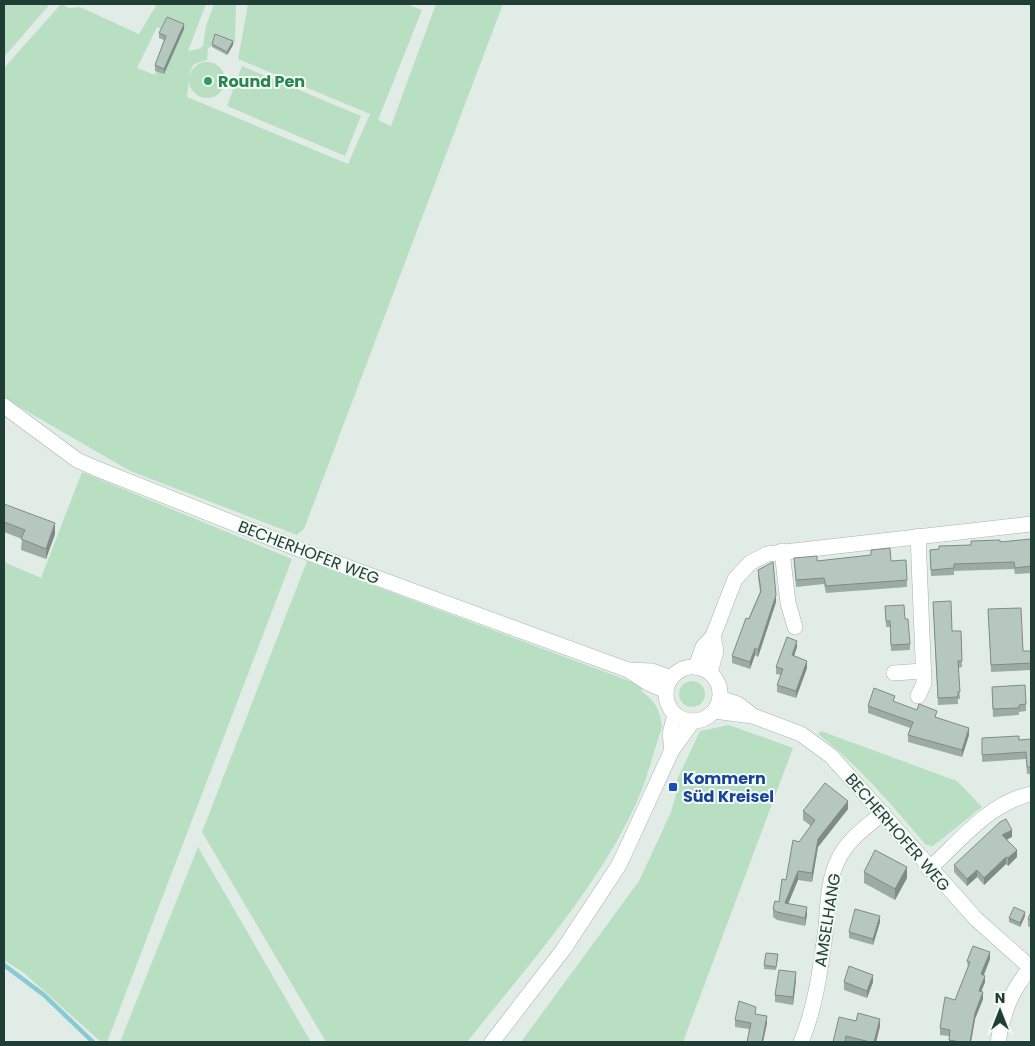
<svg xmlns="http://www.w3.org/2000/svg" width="1035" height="1046" viewBox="0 0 1035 1046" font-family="Poppins,sans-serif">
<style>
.green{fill:#b9dfc3;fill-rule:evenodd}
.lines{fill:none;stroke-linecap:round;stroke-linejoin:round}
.stream{stroke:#87cad4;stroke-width:4.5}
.street-casing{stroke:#a4b4ae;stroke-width:16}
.street{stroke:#fff;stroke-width:15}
.wall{fill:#9daba5}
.shaded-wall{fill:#7f8b86}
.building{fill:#b6c7c0;stroke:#7f8b86}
.leisure-dot{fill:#2e9e5b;stroke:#f2f9f5;stroke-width:2}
.transit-dot{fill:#1a4fb4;stroke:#f2f9f5;stroke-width:2}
.labels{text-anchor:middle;stroke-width:4;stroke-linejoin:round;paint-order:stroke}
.leisure-label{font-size:16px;font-weight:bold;fill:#27864d;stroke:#f2f9f5;text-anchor:start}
.street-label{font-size:16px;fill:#213e36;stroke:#f2f9f5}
.transit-label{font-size:16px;font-weight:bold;fill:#164399;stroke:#f2f9f5;text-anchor:start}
</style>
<rect width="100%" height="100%" fill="#e1ece7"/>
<g class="green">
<path d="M4,4H50L4,57Z"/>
<path d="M61,4L69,8L80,7L139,34L157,4H206L188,51L199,49L203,46L206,26L214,4H236L235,42L227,55L212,46L208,48L207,60L194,64L190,72L187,97L348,164L370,114L238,59L248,4H406L422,10L378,120L391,126L436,4H503L304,529L297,535L130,471L4,398V68ZM157,27L169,32L155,75L137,68Z"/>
<circle cx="207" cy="80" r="18"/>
<path d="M242,66L361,116L345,156L227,106Z"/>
<path d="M82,472L292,559L107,1042H101L24,973L4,960V562L41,578Z"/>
<path d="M307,561L643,686L641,691C655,701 660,709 662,727C655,748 649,771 641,792C605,880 526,968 467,1042H326L202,832Z"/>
<circle cx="692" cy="694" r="13"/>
<path d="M729,725L793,748L683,1042H521L639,881L671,812L678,787L675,784L700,731Z"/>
<path d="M821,731L957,781L982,807L933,846L926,845C892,805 859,766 818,734Z"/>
<path d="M198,847L311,1042H120Z"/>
</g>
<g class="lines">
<path class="stream" d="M4,965L44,995L93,1042"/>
<defs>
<g id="street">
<path d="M4,406L77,460L95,468L301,550L628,670L648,683L666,691"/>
<path d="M918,536L924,683L918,696"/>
<path d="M782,551L788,603L795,627"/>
<path d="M696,667L703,647L713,636L735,579L750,563L767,554L1031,524"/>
<circle cx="693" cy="694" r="27"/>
<path d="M628,670L652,671L671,678"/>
<path d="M710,673L716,651L713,636"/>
<path d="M894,673L923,671"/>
<path d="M720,698L738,704L753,716L801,734L831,756L976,919L1031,968C1011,989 1003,1014 998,1042"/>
<path d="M714,711L753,716"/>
<path d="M672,750L670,734L675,714"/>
<path d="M929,869C960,841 989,803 1031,794"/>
<path d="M492,1042L563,950L619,865L672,750L693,721"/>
<path d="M801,1042C816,1007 821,965 826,927C828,905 828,880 838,860C847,840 866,827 883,813"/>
</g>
</defs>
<use href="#street" class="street-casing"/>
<use href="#street" class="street"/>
</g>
<g class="wall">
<path d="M184,29L164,74L155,71V65L164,40L159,38V33Z"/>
<path d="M212,44L233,45L227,55L212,47Z"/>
<path d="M4,504L55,534L46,559L21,550L22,539L4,532Z"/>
<path d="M1031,539V573L1015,574L1014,569L954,571V575L931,576L930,550L971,545Z"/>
<path d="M794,558L817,561H891L907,580V587L826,593L824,584L796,587Z"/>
<path d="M758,570L776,602L758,657L755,655L750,669L732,663V656L760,592L758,577Z"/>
<path d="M933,602L952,631H961L962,667L958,668L960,699H958V704L938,705Z"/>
<path d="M885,606L905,619L910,644V650L891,651L890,627H886Z"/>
<path d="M988,609L1023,651H1031V670L991,672Z"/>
<path d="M797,647L794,656L807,668L796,698L777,692V685L781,675L776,674V667Z"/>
<path d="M992,687L1026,704V711L1019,712V715L993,717Z"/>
<path d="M895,702L937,718L969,735L962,757L908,742V735L910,728L868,713V706Z"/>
<path d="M982,738L1019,740L1031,739V774H1027L1026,759L982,762Z"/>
<path d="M848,809L818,847L812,882L798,880L788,904L807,915L805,926L777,920L773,917V909L779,902L799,842L811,826L803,820V811Z"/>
<path d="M1031,814V839L1030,836V815Z"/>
<path d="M1012,837L1007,840L1017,857L1008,866L1006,864L984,885L977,877L967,886L954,872V865Z"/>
<path d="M864,872L907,878L895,900L864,883Z"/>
<path d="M1031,912V928L1028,926V919Z"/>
<path d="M1025,916L1020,927L1009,922V918Z"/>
<path d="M880,922L873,945L849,938V932Z"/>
<path d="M778,958L776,970L764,969V965Z"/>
<path d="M990,959L984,975L985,982L981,992L983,999L975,1019L971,1042H949V1036L940,1035V1028L955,1000L968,967L967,961Z"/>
<path d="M796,980L793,1005L775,1002V995Z"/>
<path d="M844,982H873L867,998L844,990Z"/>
<path d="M756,1014L767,1023L763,1042H747L749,1029L735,1027V1020Z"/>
<path d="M856,1021L880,1026L876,1042H833Z"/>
</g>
<g class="shaded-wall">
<path d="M184,24V29L164,74V69Z"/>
<path d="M233,41V45L227,55V52Z"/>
<path d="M55,523V534L46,559V549Z"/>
<path d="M776,595V602L758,657V650Z"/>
<path d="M797,641V647L792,662V655Z"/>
<path d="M755,648V655L750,669V662Z"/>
<path d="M807,661V668L796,698V691Z"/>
<path d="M969,728V735L962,757V750Z"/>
<path d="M848,801V809L818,847L812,882V873L818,839Z"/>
<path d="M1012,830V837L1002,842V835Z"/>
<path d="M1017,850V857L1008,866V858Z"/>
<path d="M1006,857V864L984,885V878Z"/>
<path d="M907,867V878L895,900V889Z"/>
<path d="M977,870V877L967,886V879Z"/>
<path d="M798,871V880L785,911V903Z"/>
<path d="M807,907V915L805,926V918Z"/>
<path d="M1025,912V916L1020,927V923Z"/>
<path d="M880,916V922L873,945V939Z"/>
<path d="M990,952V959L981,981V974Z"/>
<path d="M796,972V980L793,1005V997Z"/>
<path d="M873,975V982L867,998V991Z"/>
<path d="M985,976V982L979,997V991Z"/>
<path d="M983,992V999L975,1019L971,1042H970L975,1013Z"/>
<path d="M767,1016V1023L763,1042H762Z"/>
<path d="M880,1019V1026L876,1042H874Z"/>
</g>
<g class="building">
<path d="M167,17L184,24L164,69L155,65L166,36L159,33Z"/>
<path d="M215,34L233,41L227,52L212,44Z"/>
<path d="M4,504L55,523L46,549L21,539L25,530L4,522Z"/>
<path d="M1031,539V566L1015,568L1014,562L954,564V568L931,570L930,550L939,549V546L971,545V541L1000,540V542Z"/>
<path d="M890,548L891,561L906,560L907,580L826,586L824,578L796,580L794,558L817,556V561L871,555V550Z"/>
<path d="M773,562L776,595L758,650L755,648L750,662L732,656L746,618L749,619L761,591L758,570Z"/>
<path d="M951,601L952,631H961L962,661H958L960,692H958V697L938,698L933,602Z"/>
<path d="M904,605L905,619H908L910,644L891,645L890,621H886L885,606Z"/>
<path d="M1021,608L1023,651H1031V663L991,665L988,609Z"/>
<path d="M787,637L797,641L792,655L807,661L796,691L777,685L783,669L776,667Z"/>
<path d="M1025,685L1026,704L1019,705V708L993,709L992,687Z"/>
<path d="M874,688L895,696L893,701L917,710L919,704L937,711L935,717L969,728L962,750L908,735L913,722L868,706Z"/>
<path d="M1019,736V740L1031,739V767H1027L1026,752L982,755V738Z"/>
<path d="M825,783L848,801L818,839L812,873L798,871L785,903L807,907L805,918L777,912L773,909L775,901L779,902L782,879L786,880L793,840L799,842L815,820L803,811Z"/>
<path d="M1006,819L1012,830L1002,835L1017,850L1008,858L1006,857L984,878L977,870L967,879L954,865L1000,822Z"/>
<path d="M875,850L907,867L895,889L864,872Z"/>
<path d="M1014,907L1025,912L1020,923L1009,918Z"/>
<path d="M855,909L880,916L873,939L849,932Z"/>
<path d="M1031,912V920L1028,919Z"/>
<path d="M973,946L990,952L981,974L985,976L979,991L983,992L975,1013L970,1042H961L949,1040L950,1030L940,1028L945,997L955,1000L970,962L967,961Z"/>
<path d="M766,953L778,954L776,967L764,965Z"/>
<path d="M849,966L873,975L867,991L844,982Z"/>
<path d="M779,970L796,972L793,997L775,995Z"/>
<path d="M739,1001L756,1007L755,1014L767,1016L762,1042H747L751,1023L735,1020Z"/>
<path d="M858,1013L880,1019L874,1042H870L846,1036L845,1042H833L839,1017L856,1021Z"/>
</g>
<circle class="leisure-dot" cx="208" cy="81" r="5"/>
<rect class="transit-dot" x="668" y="782" width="10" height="10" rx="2.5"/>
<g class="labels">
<g class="leisure-label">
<text x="218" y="87">Round Pen</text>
</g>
<g class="street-label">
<text transform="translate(309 552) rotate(21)" y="6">BECHERHOFER WEG</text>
<text transform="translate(898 832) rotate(49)" y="6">BECHERHOFER WEG</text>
<text transform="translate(827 920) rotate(-81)" y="6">AMSELHANG</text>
</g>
<g class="transit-label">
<text x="683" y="784">Kommern<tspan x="683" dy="18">Süd Kreisel</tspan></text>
</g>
</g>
<rect width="1035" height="1046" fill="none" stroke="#213e36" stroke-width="10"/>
<g transform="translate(1000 1011)" stroke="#f2f9f5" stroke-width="4" paint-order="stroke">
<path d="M0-4L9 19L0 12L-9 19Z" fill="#213e36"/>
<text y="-8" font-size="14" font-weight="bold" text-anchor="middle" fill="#213e36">N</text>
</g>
</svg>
